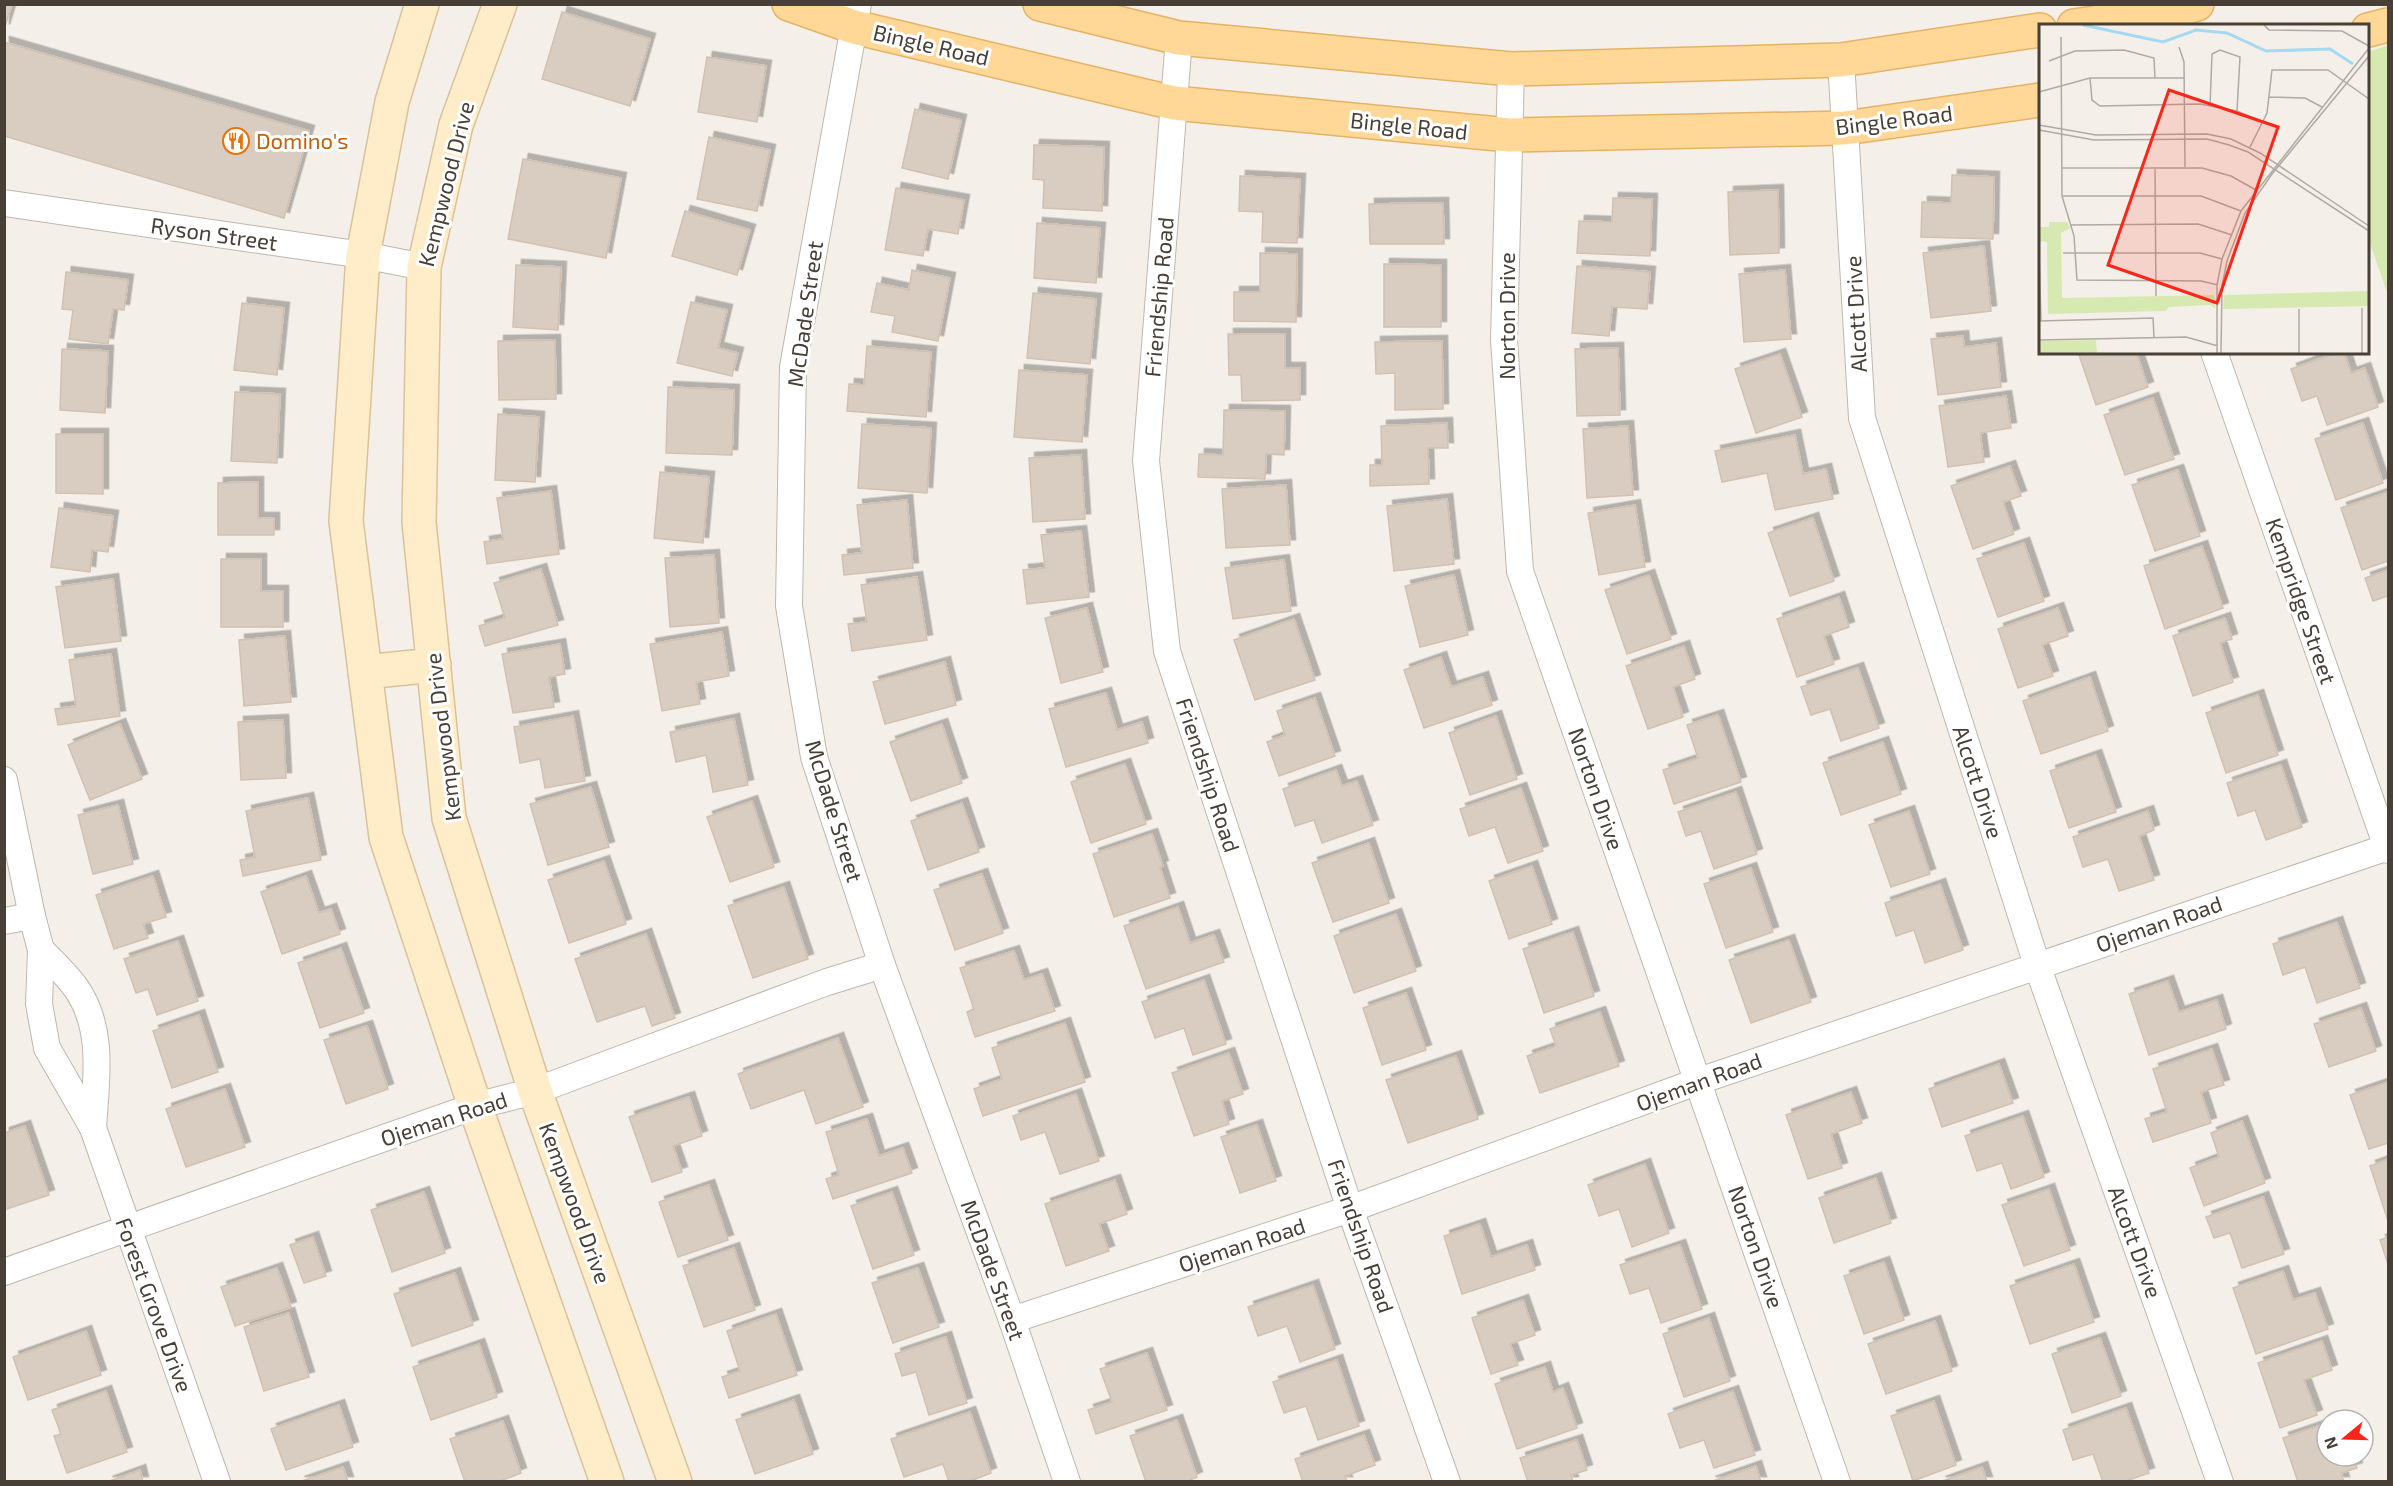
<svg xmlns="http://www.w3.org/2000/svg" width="2393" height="1486" viewBox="0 0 2393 1486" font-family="'Exo 2',sans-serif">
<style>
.green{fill:#d5e9b1}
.building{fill:#d9cdc1;stroke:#d1c1b1;stroke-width:1.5;filter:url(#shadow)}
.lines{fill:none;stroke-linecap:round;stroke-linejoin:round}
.street-casing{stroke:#c0b7ab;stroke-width:28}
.secondary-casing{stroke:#d8c29a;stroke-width:36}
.primary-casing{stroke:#e5b366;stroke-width:36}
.street{stroke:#fff;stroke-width:26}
.secondary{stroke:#ffecc8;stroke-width:33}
.primary{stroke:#ffd797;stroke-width:33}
.labels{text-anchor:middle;stroke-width:6;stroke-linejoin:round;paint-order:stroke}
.street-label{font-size:22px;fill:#484037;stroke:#fff}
.food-label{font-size:22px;fill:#c56008;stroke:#fff;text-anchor:start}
.inset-river{fill:none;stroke:#a5d9f1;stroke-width:3}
.inset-road{fill:none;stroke:#afaaa2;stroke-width:1.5}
.view{fill:#fc2518;fill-opacity:0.15;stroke:#fc2518;stroke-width:3}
.inset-edge{fill:none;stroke:#484037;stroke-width:3}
</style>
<defs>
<filter id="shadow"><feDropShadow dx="5.5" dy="-5.5" stdDeviation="0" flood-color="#0004"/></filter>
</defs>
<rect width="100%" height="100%" fill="#f4f0e9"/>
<path class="green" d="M2388,45V295L2368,238V52Z"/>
<g class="building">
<path d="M4,4H12L4,30Z"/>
<path d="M562,12L650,39L630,106L542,79Z"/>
<path d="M4,42L309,131L284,218L4,136Z"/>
<path d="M707,57L766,66L757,122L698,112Z"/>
<path d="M915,109L961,120L948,179L902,168Z"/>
<path d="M709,137L770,150L757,211L697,199Z"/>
<path d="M1034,145L1104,147L1102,211L1043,208L1044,180L1033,179Z"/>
<path d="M523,159L621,178L606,258L508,239Z"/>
<path d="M1952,175L1994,177L1993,239L1921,237L1922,202L1951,203Z"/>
<path d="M1240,176L1300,179L1297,243L1262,242L1263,212L1239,211Z"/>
<path d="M896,188L964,200L958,234L928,229L923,256L885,250Z"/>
<path d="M1778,190L1779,253L1730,255L1728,192Z"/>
<path d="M1613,198L1652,199L1650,256L1577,253L1579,221L1612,222Z"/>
<path d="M1443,203L1444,244H1370L1369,204Z"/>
<path d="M685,211L750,230L737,275L672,256Z"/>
<path d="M1037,223L1100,228L1096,283L1034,278Z"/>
<path d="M1984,246L1991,311L1931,318L1923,253Z"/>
<path d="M1260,253L1297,254L1296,322L1234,321V292H1260Z"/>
<path d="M1384,264L1441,265V327H1384Z"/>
<path d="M516,265L561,267L558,330L513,327Z"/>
<path d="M1577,266L1650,272L1647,309L1612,307L1609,336L1572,333Z"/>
<path d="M912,270L950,278L938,341L892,332L895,316L871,312L877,283L909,290Z"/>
<path d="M1785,270L1791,339L1744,342L1739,274Z"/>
<path d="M66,272L128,280L124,310L113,309L108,344L69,339L73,310L62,309Z"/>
<path d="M1033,293L1096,299L1090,364L1027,358Z"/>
<path d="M691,302L727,310L718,348L738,353L732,376L677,363Z"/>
<path d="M242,303L284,308L277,375L234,370Z"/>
<path d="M1228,334H1285V368H1300V400L1242,401L1241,375H1229Z"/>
<path d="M1963,336L1964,347L1996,343L2001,387L1938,395L1931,339Z"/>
<path d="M555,340L556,399L499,400L498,341Z"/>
<path d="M1442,341L1443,409L1395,410V373L1376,374L1375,342Z"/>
<path d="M867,346L931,352L926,417L847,411L849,384L864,385Z"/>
<path d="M1618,348L1620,415L1577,416L1575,349Z"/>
<path d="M62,349L108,351L105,413L60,410Z"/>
<path d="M2078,352H2136L2148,387L2096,405Z"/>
<path d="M2338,352H2344L2351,373L2365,368L2378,407L2327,425L2317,396L2302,401L2291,369Z"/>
<path d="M1780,354L1802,417L1756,433L1735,369Z"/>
<path d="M1019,370L1087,375L1082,442L1014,437Z"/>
<path d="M668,387L734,390L732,455L666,453Z"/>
<path d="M235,392L280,394L277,463L231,461Z"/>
<path d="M2006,396L2011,428L1980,433L1984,462L1948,467L1939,406Z"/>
<path d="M2153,398L2174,459L2125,475L2104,415Z"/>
<path d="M1224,410L1285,411L1284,455L1266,454L1265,479L1198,477L1199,454L1223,455Z"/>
<path d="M498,414L539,417L535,482L495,480Z"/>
<path d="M1447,423L1448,448H1428L1429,484L1370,486V465H1382L1381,426Z"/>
<path d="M2363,423L2383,483L2336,500L2315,439Z"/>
<path d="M862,424L931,428L927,493L858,488Z"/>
<path d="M1628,426L1633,495L1587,498L1583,429Z"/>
<path d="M56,434H103V494L56,493Z"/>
<path d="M1795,435L1803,474L1826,469L1833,499L1775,510L1767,473L1722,482L1715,451Z"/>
<path d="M1081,455L1085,519L1033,522L1029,458Z"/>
<path d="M2010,466L2021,496L2003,502L2014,534L1973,549L1951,486Z"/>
<path d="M2178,470L2200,536L2155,551L2132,485Z"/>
<path d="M660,472L709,477L703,543L654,538Z"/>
<path d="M258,482V518H274V535H218V483Z"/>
<path d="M1286,485L1290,545L1226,548L1222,489Z"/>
<path d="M551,491L559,554L487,564L484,542L503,539L497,498Z"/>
<path d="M2388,492V561L2362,570L2341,508Z"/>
<path d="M1447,499L1454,564L1394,571L1387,506Z"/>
<path d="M907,500L913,568L844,575L842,555L862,553L857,505Z"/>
<path d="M1635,505L1645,567L1599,575L1588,513Z"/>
<path d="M59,508L113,516L108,552L92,550L90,572L51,567Z"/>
<path d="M1813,518L1834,581L1790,596L1768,533Z"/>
<path d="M1081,531L1089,597L1027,604L1023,570L1045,568L1041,535Z"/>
<path d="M2024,543L2044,601L1998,617L1977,559Z"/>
<path d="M2202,546L2223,608L2165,629L2144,566Z"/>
<path d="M714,555L719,623L670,627L665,558Z"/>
<path d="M221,559H261V591H283V627H221Z"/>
<path d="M1284,560L1291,611L1233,619L1225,568Z"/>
<path d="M541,569L558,625L485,646L479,626L505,618L494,583Z"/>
<path d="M2388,570V596L2373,601L2365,578Z"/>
<path d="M1454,575L1468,635L1420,647L1405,586Z"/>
<path d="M1649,575L1671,639L1627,654L1605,590Z"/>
<path d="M917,577L927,640L852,651L848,624L867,622L861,585Z"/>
<path d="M113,579L121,641L65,648L56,587Z"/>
<path d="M1839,597L1849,627L1824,636L1834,664L1797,677L1777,619Z"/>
<path d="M1087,608L1103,672L1061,683L1045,618Z"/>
<path d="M2058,608L2068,636L2042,645L2053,676L2018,688L1998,629Z"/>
<path d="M2225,618L2232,639L2220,643L2233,682L2193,696L2173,636Z"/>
<path d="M1294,619L1315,680L1255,700L1234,640Z"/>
<path d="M722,632L729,676L696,682L700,704L662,711L650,644Z"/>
<path d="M285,636L291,702L244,706L239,640Z"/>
<path d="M560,644L565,674L549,677L554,707L513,713L502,654Z"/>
<path d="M1684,646L1695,679L1673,687L1683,717L1648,729L1626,666Z"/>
<path d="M111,654L120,716L58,725L55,709L76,706L69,660Z"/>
<path d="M1441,657L1451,687L1483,677L1492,705L1424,728L1404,670Z"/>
<path d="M945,662L956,705L885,724L873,682Z"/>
<path d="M1858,668L1879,728L1841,741L1830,709L1811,715L1801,687Z"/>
<path d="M2090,677L2108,731L2041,754L2023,701Z"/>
<path d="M1106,693L1117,730L1142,722L1148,743L1066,767L1049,709Z"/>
<path d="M2258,695L2278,755L2226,773L2206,713Z"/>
<path d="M1315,698L1335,756L1279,776L1267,742L1285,735L1277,711Z"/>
<path d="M1718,715L1741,782L1674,804L1663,770L1698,758L1687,725Z"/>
<path d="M573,716L585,781L545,788L540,759L520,763L514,727Z"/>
<path d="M1496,716L1517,779L1470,795L1449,733Z"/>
<path d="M734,719L748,785L713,792L706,755L676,762L670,732Z"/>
<path d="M283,720L286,778L241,780L238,722Z"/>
<path d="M120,724L142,779L90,800L68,745Z"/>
<path d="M942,724L962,783L911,801L890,742Z"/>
<path d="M1883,742L1901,794L1841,815L1823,763Z"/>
<path d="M2096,755L2116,812L2069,828L2050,771Z"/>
<path d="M1125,764L1146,824L1091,843L1071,782Z"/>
<path d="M2281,765L2302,827L2266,840L2255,810L2238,816L2227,783Z"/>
<path d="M1336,770L1342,786L1357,781L1373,825L1322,843L1314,820L1295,826L1283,789Z"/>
<path d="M591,787L609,847L548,865L530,804Z"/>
<path d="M1521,788L1543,851L1508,863L1495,827L1469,836L1460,809Z"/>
<path d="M1736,792L1757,854L1714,869L1701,831L1686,836L1678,812Z"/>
<path d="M308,798L321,860L243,876L240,860L255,857L246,811Z"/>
<path d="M752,801L774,867L730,882L707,817Z"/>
<path d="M962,803L979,852L928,870L911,821Z"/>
<path d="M118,805L133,864L93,874L78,815Z"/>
<path d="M1909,811L1930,874L1891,887L1869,825Z"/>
<path d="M2148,811L2154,830L2139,836L2154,880L2119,891L2108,859L2083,867L2073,837Z"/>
<path d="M1152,834L1163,866L1160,867L1170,898L1114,917L1093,854Z"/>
<path d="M1369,843L1389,903L1333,922L1312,863Z"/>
<path d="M604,861L626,924L569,943L548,880Z"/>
<path d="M1532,866L1552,924L1509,939L1489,881Z"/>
<path d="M1751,868L1773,932L1726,948L1704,884Z"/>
<path d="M982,874L1003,933L955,950L934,890Z"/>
<path d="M153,876L166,917L143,924L148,938L114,949L96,895Z"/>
<path d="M306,876L319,913L331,909L340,934L282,954L261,892Z"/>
<path d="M1940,884L1963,950L1925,963L1914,930L1896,936L1885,903Z"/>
<path d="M784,887L808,959L753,978L728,906Z"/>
<path d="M1178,907L1190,943L1214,935L1224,962L1146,989L1124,926Z"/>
<path d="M1396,914L1416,971L1354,993L1334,936Z"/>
<path d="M2337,922L2360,988L2317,1003L2305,967L2283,975L2273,944Z"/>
<path d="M1573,932L1594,996L1544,1013L1523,949Z"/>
<path d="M646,934L675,1018L652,1026L645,1006L597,1022L575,959Z"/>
<path d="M1789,940L1811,1002L1751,1023L1729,960Z"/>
<path d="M178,941L198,1001L157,1015L148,989L136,993L124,959Z"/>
<path d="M341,948L364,1013L320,1028L298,963Z"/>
<path d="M1014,951L1024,980L1042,974L1055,1011L975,1037L967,1012L974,1009L960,968Z"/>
<path d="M1204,980L1226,1044L1193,1055L1184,1028L1155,1038L1142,1002Z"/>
<path d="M2168,981L2179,1012L2217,1000L2226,1029L2149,1055L2129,994Z"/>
<path d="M1406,993L1426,1050L1382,1065L1363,1008Z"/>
<path d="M2361,1008L2376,1051L2329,1067L2314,1024Z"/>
<path d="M1600,1012L1619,1066L1540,1093L1527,1056L1556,1046L1550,1029Z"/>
<path d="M199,1015L218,1072L172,1088L153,1031Z"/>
<path d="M1065,1023L1085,1082L983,1116L974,1089L1002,1079L992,1048Z"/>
<path d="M367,1026L388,1089L346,1104L324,1040Z"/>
<path d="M838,1038L863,1107L816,1124L804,1090L751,1109L738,1074Z"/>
<path d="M2212,1049L2224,1085L2201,1092L2211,1123L2153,1142L2145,1119L2167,1112L2153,1069Z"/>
<path d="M1229,1053L1243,1094L1222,1101L1229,1124L1194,1136L1172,1073Z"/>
<path d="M1456,1056L1478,1119L1408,1143L1386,1080Z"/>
<path d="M1999,1064L2013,1103L1942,1127L1929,1089Z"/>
<path d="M2388,1082V1143L2369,1149L2350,1095Z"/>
<path d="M225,1089L245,1147L186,1167L166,1109Z"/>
<path d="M1851,1092L1862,1123L1831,1134L1842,1168L1808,1179L1786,1115Z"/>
<path d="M1076,1094L1099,1161L1060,1174L1045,1132L1021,1140L1013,1116Z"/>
<path d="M689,1097L702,1136L673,1146L682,1172L652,1182L629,1117Z"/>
<path d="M2023,1116L2044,1177L2011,1189L2002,1163L1977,1171L1965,1136Z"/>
<path d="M867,1119L879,1156L903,1148L912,1173L833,1199L826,1179L839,1175L826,1132Z"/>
<path d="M2242,1121L2265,1183L2204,1206L2190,1168L2219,1157L2211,1133Z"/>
<path d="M1257,1125L1276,1181L1240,1193L1221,1137Z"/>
<path d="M25,1126L49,1195L4,1210V1133Z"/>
<path d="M2388,1159V1221L2370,1166Z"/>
<path d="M1645,1164L1669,1233L1632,1247L1619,1209L1599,1216L1588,1185Z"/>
<path d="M1876,1178L1891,1223L1834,1243L1819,1198Z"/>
<path d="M1115,1180L1127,1214L1099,1224L1109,1251L1066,1266L1045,1204Z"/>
<path d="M709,1185L728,1240L678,1257L659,1202Z"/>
<path d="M2049,1189L2070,1250L2024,1266L2002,1205Z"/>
<path d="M424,1192L445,1253L392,1272L371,1210Z"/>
<path d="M892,1192L914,1255L873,1269L851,1206Z"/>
<path d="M2263,1197L2284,1254L2242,1268L2230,1233L2214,1238L2206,1217Z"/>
<path d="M1480,1224L1491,1257L1527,1245L1535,1270L1462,1294L1444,1236Z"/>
<path d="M313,1237L326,1276L304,1283L290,1245Z"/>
<path d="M2388,1237V1264L2380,1240Z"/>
<path d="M1680,1245L1702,1309L1661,1323L1649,1288L1630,1294L1620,1265Z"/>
<path d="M734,1248L755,1310L704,1327L683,1266Z"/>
<path d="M1884,1262L1904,1320L1864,1334L1844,1276Z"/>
<path d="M2074,1264L2094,1322L2030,1344L2010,1286Z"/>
<path d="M277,1268L291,1307L235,1326L221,1287Z"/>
<path d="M918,1268L939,1327L893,1343L872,1283Z"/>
<path d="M2283,1271L2293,1300L2315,1293L2328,1329L2256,1354L2233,1288Z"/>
<path d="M455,1273L473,1325L412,1346L394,1294Z"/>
<path d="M1313,1285L1335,1349L1300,1362L1287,1326L1258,1336L1248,1307Z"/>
<path d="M1523,1300L1535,1335L1510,1344L1518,1365L1491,1374L1472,1318Z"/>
<path d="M289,1313L309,1377L264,1391L244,1327Z"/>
<path d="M776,1314L797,1375L729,1398L722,1377L740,1371L727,1331Z"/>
<path d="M1709,1318L1730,1381L1684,1397L1663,1334Z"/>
<path d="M1935,1321L1952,1371L1886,1394L1868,1344Z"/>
<path d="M86,1331L101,1375L28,1400L13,1357Z"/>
<path d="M946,1337L967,1403L929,1415L916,1372L902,1376L895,1354Z"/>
<path d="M2100,1338L2121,1396L2072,1413L2052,1354Z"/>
<path d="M2322,1341L2332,1370L2304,1380L2317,1415L2280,1428L2258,1363Z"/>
<path d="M479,1344L497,1397L431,1420L413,1367Z"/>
<path d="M1147,1353L1167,1410L1096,1434L1088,1410L1112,1402L1100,1369Z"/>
<path d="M1337,1360L1359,1426L1318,1440L1306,1406L1284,1413L1273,1382Z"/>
<path d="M1545,1367L1553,1392L1563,1388L1577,1428L1517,1449L1495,1384Z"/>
<path d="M106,1391L127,1452L67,1473L54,1436L61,1434L52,1410Z"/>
<path d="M1733,1391L1755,1455L1714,1468L1704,1440L1680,1448L1668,1414Z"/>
<path d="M794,1400L813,1454L755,1474L736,1420Z"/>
<path d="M1934,1401L1956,1465L1913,1481L1891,1416Z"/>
<path d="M339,1405L353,1447L286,1470L271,1429Z"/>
<path d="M2126,1408L2149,1473L2123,1482H2103L2093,1454L2073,1460L2063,1430Z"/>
<path d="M970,1412L991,1473L968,1482H949L943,1464L904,1477L891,1439Z"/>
<path d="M1177,1420L1197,1477L1185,1482H1146L1130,1436Z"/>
<path d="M503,1421L521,1473L498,1482H465L450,1439Z"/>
<path d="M2327,1423V1456H2353L2357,1468L2341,1473L2344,1482H2298L2283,1438Z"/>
<path d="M1364,1435L1375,1465L1345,1476L1347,1482H1303L1295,1459Z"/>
<path d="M1577,1440L1587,1470L1571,1475L1573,1482H1528L1520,1458Z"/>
<path d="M1756,1466L1761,1482H1710Z"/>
<path d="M343,1467L348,1482H299Z"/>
<path d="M1982,1467L1987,1482H1940Z"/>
<path d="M140,1470L143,1482H107Z"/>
</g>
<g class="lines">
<defs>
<g id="street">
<path d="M858,4L793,367L789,606L814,757L882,965L1012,1320L1067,1482"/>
<path d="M1179,38L1146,461L1167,651L1350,1209L1447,1482"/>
<path d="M1841,60L1862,418L2037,965L2220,1482"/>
<path d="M1511,69L1504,340L1520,571L1837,1482"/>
<path d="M4,203L363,255L424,267"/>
<path d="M2214,352L2388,850"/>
<path d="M4,780L32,916L41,950L39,1004L47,1048L93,1128L217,1482"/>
<path d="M4,921L32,916"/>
<path d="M41,950C53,962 66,974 76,988C105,1029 96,1081 93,1128"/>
<path d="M4,1272L475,1106L535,1091L827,982L882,965"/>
<path d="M1012,1320L1350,1209L1699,1081L2388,847"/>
</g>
<g id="secondary">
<path d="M422,4L392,102L363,255L346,521L386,837L475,1106L607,1482"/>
<path d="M500,4L456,125L424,267L419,522L449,818L535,1091L675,1482"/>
<path d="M365,672L434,665"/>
</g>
<g id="primary">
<path d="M789,4L854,27L1174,103L1509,135L1845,128L2040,100"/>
<path d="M1040,4L1179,38L1511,69L1841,60L2040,30"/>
<path d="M2074,26L2174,11L2197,4"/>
<path d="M2368,30L2388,25"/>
</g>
</defs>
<use href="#street" class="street-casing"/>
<use href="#secondary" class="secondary-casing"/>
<use href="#primary" class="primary-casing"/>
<use href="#street" class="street"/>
<use href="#secondary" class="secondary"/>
<use href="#primary" class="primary"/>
</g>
<defs>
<symbol id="restaurant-ring" viewBox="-11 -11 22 22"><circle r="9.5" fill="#fff" stroke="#e8710a" stroke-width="1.5"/><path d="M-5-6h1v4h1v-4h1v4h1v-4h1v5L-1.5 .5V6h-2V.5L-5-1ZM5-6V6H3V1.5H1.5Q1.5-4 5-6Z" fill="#e8710a"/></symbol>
</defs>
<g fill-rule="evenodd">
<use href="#restaurant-ring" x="221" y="126" width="30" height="30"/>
</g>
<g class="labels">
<g class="street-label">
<text transform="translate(931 45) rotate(13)" y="8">Bingle Road</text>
<text transform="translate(1894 120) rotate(-7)" y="8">Bingle Road</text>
<text transform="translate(1409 126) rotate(6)" y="8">Bingle Road</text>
<text transform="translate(446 184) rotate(-76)" y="8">Kempwood Drive</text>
<text transform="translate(214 234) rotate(8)" y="8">Ryson Street</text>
<text transform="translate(1159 297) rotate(-85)" y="8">Friendship Road</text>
<text transform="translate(805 314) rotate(-82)" y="8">McDade Street</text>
<text transform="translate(1856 314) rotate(-93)" y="8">Alcott Drive</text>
<text transform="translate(1507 316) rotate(-90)" y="8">Norton Drive</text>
<text transform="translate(2301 601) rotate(71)" y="8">Kempridge Street</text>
<text transform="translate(443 737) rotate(-97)" y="8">Kempwood Drive</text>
<text transform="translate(1208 775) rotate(72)" y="8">Friendship Road</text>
<text transform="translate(1978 782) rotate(72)" y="8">Alcott Drive</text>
<text transform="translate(1596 789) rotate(71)" y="8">Norton Drive</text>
<text transform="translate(834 811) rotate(73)" y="8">McDade Street</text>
<text transform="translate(2159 924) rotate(-19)" y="8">Ojeman Road</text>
<text transform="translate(1699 1082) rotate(-20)" y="8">Ojeman Road</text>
<text transform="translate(444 1119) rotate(-18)" y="8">Ojeman Road</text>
<text transform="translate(575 1203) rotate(70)" y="8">Kempwood Drive</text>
<text transform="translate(1361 1236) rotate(71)" y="8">Friendship Road</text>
<text transform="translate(2135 1242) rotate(70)" y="8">Alcott Drive</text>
<text transform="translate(1242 1245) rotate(-18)" y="8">Ojeman Road</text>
<text transform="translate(1756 1247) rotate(71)" y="8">Norton Drive</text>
<text transform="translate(993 1270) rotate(70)" y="8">McDade Street</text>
<text transform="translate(154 1305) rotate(70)" y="8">Forest Grove Drive</text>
</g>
<g class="food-label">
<text x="256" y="149">Domino's</text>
</g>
</g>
<g transform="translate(2039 24)">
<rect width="330" height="330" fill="#f4f0e9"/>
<path d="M10,198H28L31,204L22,209L23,274L175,271L176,285L172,281L130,283L127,287L9,290L8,218L0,217V203H10ZM330,267V282L184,285L185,271ZM57,316L58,329H0V317Z" fill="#d5e9b1"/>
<path class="inset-river" d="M44,1L124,18L157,6L188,9L227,27L291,25L314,40"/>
<path class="inset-road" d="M225,1L230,6L303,7L330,22M22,13L23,172L35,212L38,256L162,257L179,261M140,23L145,38L146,143M10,37L36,27L85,26L115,34L116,54M51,54L53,76L61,82L161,80L198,87L224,98M0,68L51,54H145M230,73L266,74L283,83M171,82L173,30L181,26L201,33L198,87M0,101L57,111L168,110L192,115L221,129L330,202M0,106L55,116L168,115L190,121L209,128L330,207M211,123L228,89L233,46H289L330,75M23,144H163L192,152L217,166M116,145L117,272M23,172H162L202,187M31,201L159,200L193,211M24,229H161L183,235M0,230L2,297M323,284V329M260,285V329M0,297L114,294L115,313M0,316L147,313L179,322M178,329V261L183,235L202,187L330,24M182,329L183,262L188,237L206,189L233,150L330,32"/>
<path class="view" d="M130,66L239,103L178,279L69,241Z"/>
<rect width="330" height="330" class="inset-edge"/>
</g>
<rect width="2393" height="1486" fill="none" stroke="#484037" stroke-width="12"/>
<g transform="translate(2345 1438) rotate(251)"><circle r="28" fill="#ffffff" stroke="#b6b3af" stroke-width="1.5"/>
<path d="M0-4.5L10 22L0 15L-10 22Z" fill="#fc2518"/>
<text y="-9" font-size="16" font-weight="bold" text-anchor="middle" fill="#484037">N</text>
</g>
</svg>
